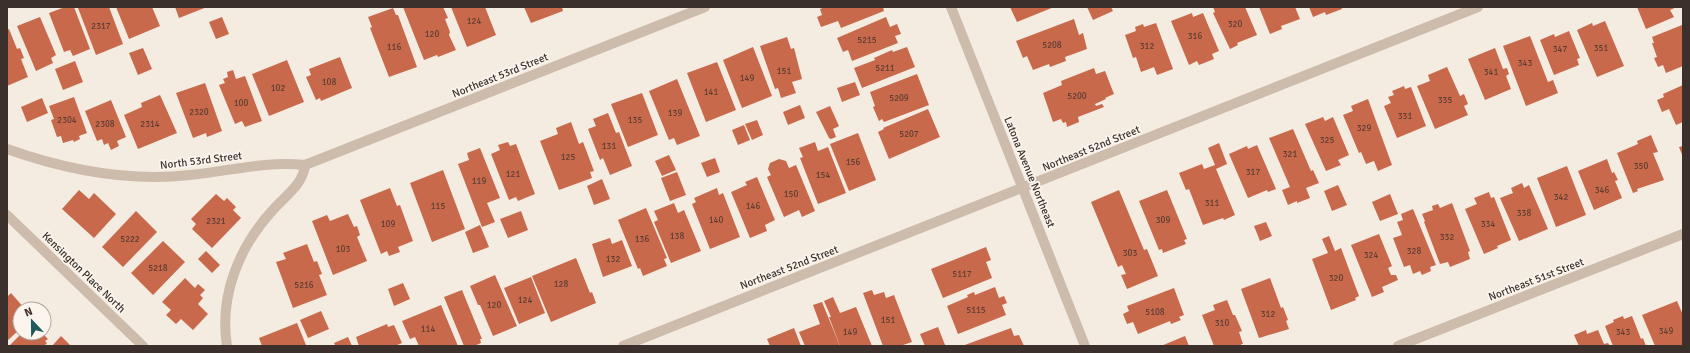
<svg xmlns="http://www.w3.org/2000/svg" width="1690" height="353" viewBox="0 0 1690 353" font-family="Signika,sans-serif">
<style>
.building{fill:#c8694b}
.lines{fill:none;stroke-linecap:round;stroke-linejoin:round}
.minor{stroke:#cdbbac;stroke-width:10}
.labels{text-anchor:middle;stroke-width:3.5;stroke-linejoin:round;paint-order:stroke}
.number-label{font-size:9px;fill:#5e3e33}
.street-label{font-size:11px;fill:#3b302b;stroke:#fbf5ee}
</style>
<rect width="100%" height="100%" fill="#f4ebe1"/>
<g class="building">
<path d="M65,7H74L90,49L73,56L70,50L64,52L49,13Z"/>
<path d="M109,7L123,44L96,55L78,8Z"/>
<path d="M116,7H152L160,26L129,39Z"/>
<path d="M175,7H207L179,18Z"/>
<path d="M403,7H443L448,18L445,19L450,32L449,35L456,50L438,57L437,55L424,60Z"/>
<path d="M451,7H485L496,35L467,47Z"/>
<path d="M524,7H562L563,11L531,23Z"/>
<path d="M825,7H883L884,11L841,28L838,21L821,27L817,17L822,15L820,9Z"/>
<path d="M1010,7H1054L1017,22Z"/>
<path d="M1087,7H1111L1113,11L1093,20Z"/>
<path d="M1213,7H1245L1257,35L1237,43L1238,45L1230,49L1213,13L1215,12Z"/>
<path d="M1259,7H1295L1300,19L1281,26L1282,29L1270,34Z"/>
<path d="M1309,7H1341L1342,9L1326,15L1325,12L1313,17Z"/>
<path d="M1637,7H1677L1670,10L1674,17L1646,29Z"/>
<path d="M393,8L396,15H398L417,67L389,77L370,28L372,27L368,17Z"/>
<path d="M1192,13L1193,17L1203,13L1219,51L1212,54L1214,59L1199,65L1197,61L1189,65L1171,21Z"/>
<path d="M40,17L56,55L51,58L53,63L36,71L17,26Z"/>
<path d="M222,17L229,34L216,39L209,22Z"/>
<path d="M886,17L890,27L897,24L901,34L895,36L898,43L852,61L848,50L843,52L837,38Z"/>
<path d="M1074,19L1079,35L1083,33L1087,49L1065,57L1066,61L1050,67L1049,64L1033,70L1027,56L1023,58L1016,41Z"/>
<path d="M1605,21L1624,66L1597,77L1577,30L1592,23L1593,26Z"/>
<path d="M1156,23L1173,69L1157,75L1154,67L1141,72L1136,57L1133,58L1125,35L1136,31L1135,27L1143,24L1144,27Z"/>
<path d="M1682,25L1683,28V66L1666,73L1663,65L1658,67L1654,58L1657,57L1652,43H1654L1652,37Z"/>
<path d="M9,29L17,49L20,48L24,58L21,59L28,77L7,86V30Z"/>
<path d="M1569,31L1580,58L1577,59L1579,65L1554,75L1540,40L1554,34L1555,37Z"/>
<path d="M1530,36L1548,82L1553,80L1558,93L1526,106L1503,46Z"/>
<path d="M787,37L791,49L794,48L802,79L792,82L796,93L781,98L778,88L775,89L760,46Z"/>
<path d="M753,47L772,96L742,108L723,60Z"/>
<path d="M907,47L915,67L862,88L854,68L875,60L874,58L892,50L893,52Z"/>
<path d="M143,48L152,69L138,75L129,53Z"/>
<path d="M1495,48L1503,69L1507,68L1509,74L1506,76L1511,89L1485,100L1468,59Z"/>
<path d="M340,57L352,88L321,101L320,98L316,100L306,77L311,75L309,69Z"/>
<path d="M287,60L304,102L269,116L252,74Z"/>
<path d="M75,61L83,82L63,90L55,69Z"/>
<path d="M717,62L736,110L706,122L687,73Z"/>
<path d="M1447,67L1460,96L1464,94L1468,104L1464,106L1468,115L1435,129L1417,86L1430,81L1428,75Z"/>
<path d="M1094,68L1096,74L1105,71L1114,94L1105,98L1106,99L1095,104L1096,106L1102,104L1104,107L1078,117L1079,122L1067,127L1066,122L1063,123L1061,119L1053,122L1043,93L1062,85L1061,81Z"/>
<path d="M233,70L236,79L245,76L262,121L245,127L242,121L235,124L219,85L225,83L223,79L228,77L227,72Z"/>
<path d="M917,74L929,105L884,122L882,119L879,121L873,107L875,106L870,92Z"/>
<path d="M677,79L700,136L677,145L674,138L669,140L649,91Z"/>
<path d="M855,82L860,95L842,102L837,88Z"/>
<path d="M205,83L222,131L207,137L206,133L193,138L176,93Z"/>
<path d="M1683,85V122L1676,125L1669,109L1662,112L1657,100L1664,97L1663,94Z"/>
<path d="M1404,86L1405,89L1411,87L1426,126L1397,138L1384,106L1391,103L1388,97L1394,95L1392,91Z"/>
<path d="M642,93L658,135L628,147L611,104Z"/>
<path d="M160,95L177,133L138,149L124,115L142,107L141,103Z"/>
<path d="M74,97L87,133L79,136L80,139L74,142L73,140L63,143L61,136L57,137L51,120L54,119L49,106Z"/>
<path d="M42,98L48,113L27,122L21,107Z"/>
<path d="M1368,99L1392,165L1378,171L1374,161L1366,164L1361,152L1359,153L1343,115L1353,111L1351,106Z"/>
<path d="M111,100L126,137L117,141L119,146L111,150L108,143L104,145L102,139L97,141L85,111Z"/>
<path d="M800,105L805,118L788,125L783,112Z"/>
<path d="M830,106L839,126L833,129L836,137L831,139L829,138L816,112Z"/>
<path d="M928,109L940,137L889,159L878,132L884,129L883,128Z"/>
<path d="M608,113L616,133L619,132L632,166L610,175L603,158L600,160L588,129L596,126L593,119Z"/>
<path d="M1323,117L1325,121L1333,117L1349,155L1338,160L1341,165L1326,171L1305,124Z"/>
<path d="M757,120L763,135L752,140L745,124Z"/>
<path d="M571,122L579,144L583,142L594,171L590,172L592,178L559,190L540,141L558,134L556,128Z"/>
<path d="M744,125L750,140L738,145L732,130Z"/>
<path d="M1293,129L1311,171L1313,170L1319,183L1306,188L1310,198L1297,203V201L1288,205L1282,190L1290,187L1269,138Z"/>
<path d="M858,133L876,180L849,191L830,144Z"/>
<path d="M1651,135L1658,152L1653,153L1664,180L1637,189L1638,191L1633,193L1617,153L1638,144L1637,141Z"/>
<path d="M508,142L510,146L516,144L535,194L518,201L516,197L509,200L491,154L500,150L498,145Z"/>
<path d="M815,142L818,151L828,147L846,193L818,204L800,158L803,157L799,148Z"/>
<path d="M1219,143L1227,164L1216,169L1235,215L1224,220L1223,218L1203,225L1189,189L1186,190L1179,173L1202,164L1204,169L1215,165L1208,148Z"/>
<path d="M1257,145L1276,189L1268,192L1267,190L1248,198L1229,154L1247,146L1248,149Z"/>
<path d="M1683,146V157L1679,147Z"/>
<path d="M480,148L500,198L487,203L495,222L482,227L458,164L469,160L467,153Z"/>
<path d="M669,155L676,170L662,176L655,161Z"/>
<path d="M715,158L720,172L707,177L701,163Z"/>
<path d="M779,159L786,161L789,168L796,165L815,211L802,217L799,210L784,217L767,177L771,175L768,169L770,163Z"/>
<path d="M1607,159L1612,173L1614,172L1618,180L1615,181L1622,198L1594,210L1578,171Z"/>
<path d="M1567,166L1586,215L1556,227L1537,178Z"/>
<path d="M443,170L465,229L432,242L410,183Z"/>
<path d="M677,172L686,195L670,201L661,178Z"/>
<path d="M757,177L775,220L765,225L767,231L750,238L731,192L747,185L745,182Z"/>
<path d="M602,179L610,199L594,205L587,186Z"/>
<path d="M1522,183L1524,188L1529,185L1548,229L1519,241L1500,198L1513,193L1511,188Z"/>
<path d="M1338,185L1347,205L1332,211L1324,191Z"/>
<path d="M390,188L397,206L400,205L413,241L398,247L400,252L389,256L387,251L381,254L360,200Z"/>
<path d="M717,188L719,195L723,193L740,237L710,249L692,204L696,202L694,198Z"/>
<path d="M79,190L89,199L94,193L116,214L94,238L62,209Z"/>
<path d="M1119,190L1144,250L1147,249L1158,276L1127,289L1121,275L1126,274L1122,265L1118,267L1091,202Z"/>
<path d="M1167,190L1187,239L1184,240L1186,244L1163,253L1162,249L1159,250L1139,201Z"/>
<path d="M1489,192L1491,198L1494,197L1511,240L1497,246L1498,248L1484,254L1465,209L1477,204L1474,198Z"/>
<path d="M216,194L224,201L227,198L236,207L233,210L241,218L212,248L192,229L196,224L191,219Z"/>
<path d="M1390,194L1398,214L1380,221L1372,202Z"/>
<path d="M674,203L678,213L684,210L701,251L671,263L654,222L658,220L654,211Z"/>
<path d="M1452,203L1470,251L1468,252L1470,259L1450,267L1448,262L1440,264L1424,222L1425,221L1422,214L1433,210L1432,206L1438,204L1440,208Z"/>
<path d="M646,208L667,258L664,259L667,266L643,276L640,268L638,269L618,220Z"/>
<path d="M1413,209L1436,265L1430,267L1431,271L1422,275L1420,271L1413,274L1410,265L1404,267L1393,238L1402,235L1397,222L1403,220L1401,214Z"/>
<path d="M136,211L157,232L123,267L102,247Z"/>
<path d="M521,211L528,230L508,238L500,219Z"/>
<path d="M348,214L354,227L357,226L360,235L357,237L367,261L333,275L312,221L327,215L330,221Z"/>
<path d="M1266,222L1272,236L1260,241L1254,226Z"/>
<path d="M480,225L489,247L473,253L465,232Z"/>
<path d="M1379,234L1392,266L1388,268L1391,275H1396L1398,280L1382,287L1384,292L1372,297L1351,245Z"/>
<path d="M1329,236L1335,251L1341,248L1359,296L1355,298L1356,300L1331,310L1312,259L1328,253L1322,239Z"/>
<path d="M610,238L612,244L622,240L632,266L603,277L592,244Z"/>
<path d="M163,241L185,262L153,295L131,273Z"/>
<path d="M307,244L314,262L317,261L322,274L319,275L327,295L293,308L276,262L286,259L283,253Z"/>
<path d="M986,247L991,260L986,262L992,278L943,298L931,269Z"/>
<path d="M206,251L220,265L212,273L198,259Z"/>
<path d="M576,258L590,293L592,292L596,303L551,322L532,276Z"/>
<path d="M495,275L517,326L493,336L480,305H478L470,286Z"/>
<path d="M531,277L545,313L519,324L504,288Z"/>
<path d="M185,278L195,288L198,284L205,290L200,295L203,298L198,304L208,314L193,330L181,319L176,324L166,315L171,310L162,302Z"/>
<path d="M1270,278L1281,308L1283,307L1288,320L1286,321L1289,329L1259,338L1241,289Z"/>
<path d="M403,283L410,299L394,306L388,289Z"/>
<path d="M995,287L999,298L1004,296L1007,303L1002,305L1006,315L958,334L947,306L968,297L967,295L974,292L975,295Z"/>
<path d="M1174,288L1184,315L1179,317L1181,320L1171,324L1170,321L1138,334L1133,322L1127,324L1123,314L1129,311L1127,306Z"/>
<path d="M462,290L482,339H480L481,343L474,346H464L444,297Z"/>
<path d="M872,290L874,295L884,292L886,298L894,295L912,342L900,346H883L863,293Z"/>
<path d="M11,293L25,309H20V329L7,341V297Z"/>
<path d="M833,297L840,313L856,307L872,346H840L829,317H831L824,301Z"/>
<path d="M1227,300L1233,315H1235L1242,331L1239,332L1243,344H1241L1242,346H1214L1202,315L1215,310L1213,305Z"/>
<path d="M1677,301L1683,315V346H1655L1642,315Z"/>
<path d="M822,302L840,346H805L799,332L820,324L813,305Z"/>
<path d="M441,305L458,346H419L415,337L410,339L402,321Z"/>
<path d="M321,311L329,329L308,338L300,320Z"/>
<path d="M1623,316L1624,319L1632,316L1641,339L1643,338L1646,346H1613L1605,326L1614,322L1613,320Z"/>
<path d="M297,323L306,345L262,346L259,338Z"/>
<path d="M387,324L388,327L394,325L402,343L395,346H359L356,337Z"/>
<path d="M938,327L945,345L925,346L920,334Z"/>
<path d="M794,328L801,346H770L767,339Z"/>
<path d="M1011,328L1014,336L1019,335L1024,346H962Z"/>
<path d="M1586,330L1587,334L1598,330L1604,344L1608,343L1610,346H1579L1574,335Z"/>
<path d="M22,333H35L37,335L42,333L48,339L45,341L47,343L44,346H9Z"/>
<path d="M61,336L71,346H52Z"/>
<path d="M1185,336L1189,346H1161Z"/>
<path d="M348,337L352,346H331L335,345L334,343Z"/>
</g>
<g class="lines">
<g class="minor">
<path d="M951,7L1085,346"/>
<path d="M7,149C66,170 127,182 190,175C231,171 263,161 305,165L705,7"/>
<path d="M7,215L143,346"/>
<path d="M227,346C219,296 239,247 272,211C285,196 303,185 305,165"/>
<path d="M623,346L1478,7"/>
<path d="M1398,346L1683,234"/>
</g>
</g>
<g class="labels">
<g class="number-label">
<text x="474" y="24">124</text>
<text x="1235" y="27">320</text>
<text x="101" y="29">2317</text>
<text x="432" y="37">120</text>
<text x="1195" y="39">316</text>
<text x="867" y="43">5215</text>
<text x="1052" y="48">5208</text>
<text x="1147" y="49">312</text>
<text x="394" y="50">116</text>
<text x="1601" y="51">351</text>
<text x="1560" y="52">347</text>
<text x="1525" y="66">343</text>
<text x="885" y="71">5211</text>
<text x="784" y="74">151</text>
<text x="1491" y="75">341</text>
<text x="747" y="81">149</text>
<text x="329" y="85">108</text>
<text x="278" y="91">102</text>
<text x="711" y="95">141</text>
<text x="1077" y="99">5200</text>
<text x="899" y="101">5209</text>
<text x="1445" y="103">335</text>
<text x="241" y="106">100</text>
<text x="199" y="115">2320</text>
<text x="675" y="116">139</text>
<text x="1405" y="119">331</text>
<text x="67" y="123">2304</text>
<text x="635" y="123">135</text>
<text x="105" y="127">2308</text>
<text x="150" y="127">2314</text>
<text x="1364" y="131">329</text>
<text x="909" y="137">5207</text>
<text x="1327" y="143">325</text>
<text x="609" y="149">131</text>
<text x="1290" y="157">321</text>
<text x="568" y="160">125</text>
<text x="853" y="165">156</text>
<text x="1641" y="169">350</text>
<text x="1253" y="175">317</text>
<text x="513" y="177">121</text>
<text x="823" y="178">154</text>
<text x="479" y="184">119</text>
<text x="1602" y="193">346</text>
<text x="791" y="197">150</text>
<text x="1561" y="200">342</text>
<text x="1212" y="206">311</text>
<text x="438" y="209">115</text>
<text x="753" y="209">146</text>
<text x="1524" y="216">338</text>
<text x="716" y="223">140</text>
<text x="1163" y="223">309</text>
<text x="216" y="224">2321</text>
<text x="388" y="227">109</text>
<text x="1488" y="227">334</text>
<text x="677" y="239">138</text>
<text x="1447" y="240">332</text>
<text x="130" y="242">5222</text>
<text x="642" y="242">136</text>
<text x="343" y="252">103</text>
<text x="1414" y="254">328</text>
<text x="1130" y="256">303</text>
<text x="1371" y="258">324</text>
<text x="613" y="262">132</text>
<text x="158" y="271">5218</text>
<text x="962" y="277">5117</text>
<text x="1336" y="281">320</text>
<text x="561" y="287">128</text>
<text x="304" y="288">5216</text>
<text x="525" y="303">124</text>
<text x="494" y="308">120</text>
<text x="976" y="313">5115</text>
<text x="1155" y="315">5108</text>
<text x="1268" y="317">312</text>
<text x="888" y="323">151</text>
<text x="1222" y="326">310</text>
<text x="428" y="332">114</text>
<text x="1666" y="334">349</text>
<text x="850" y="335">149</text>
<text x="1623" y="335">343</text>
</g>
<g class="street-label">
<text transform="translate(500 75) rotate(-22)" y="4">Northeast 53rd Street</text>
<text transform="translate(1091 148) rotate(-22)" y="4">Northeast 52nd Street</text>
<text transform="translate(201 160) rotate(-7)" y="4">North 53rd Street</text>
<text transform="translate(1030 172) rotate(68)" y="4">Latona Avenue Northeast</text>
<text transform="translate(789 267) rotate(-21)" y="4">Northeast 52nd Street</text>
<text transform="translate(84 272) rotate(44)" y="4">Kensington Place North</text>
<text transform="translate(1536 279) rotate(-21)" y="4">Northeast 51st Street</text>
</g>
</g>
<rect width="1690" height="353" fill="none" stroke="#3b302b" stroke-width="16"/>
<g transform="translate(32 321) rotate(338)"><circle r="19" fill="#fbf5ee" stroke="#aea6a0"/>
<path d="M0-3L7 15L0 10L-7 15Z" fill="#1f5a5e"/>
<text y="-6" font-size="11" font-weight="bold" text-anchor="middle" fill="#3b302b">N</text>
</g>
</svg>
